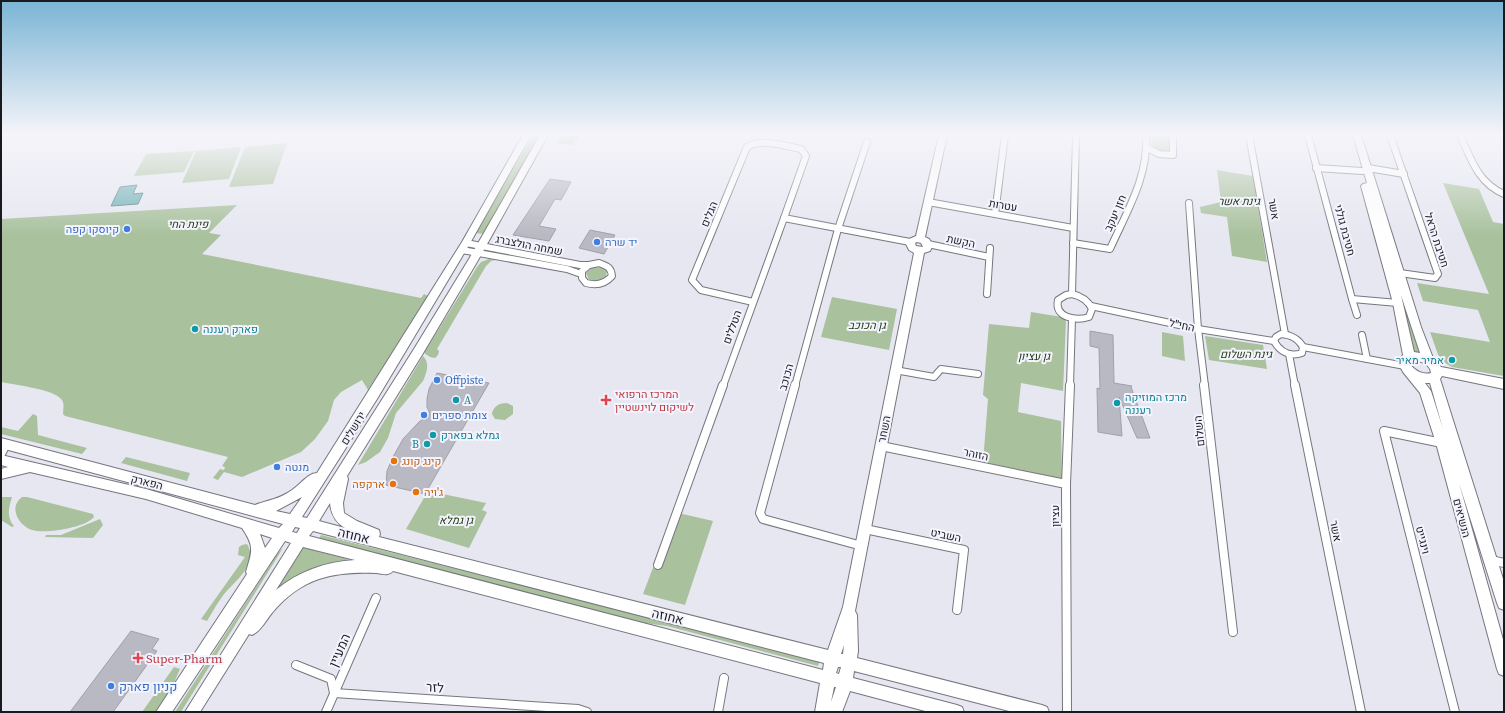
<svg xmlns="http://www.w3.org/2000/svg" width="1505" height="713" viewBox="0 0 1505 713" font-family="'Source Serif 4',Heebo,serif">
<style>
.green{fill:#a9c19d}
.water{fill:#75b3b8;stroke:#5a858a}
.building{fill:#b9b9c3;stroke:#a0a0aa}
.lines{fill:none;stroke-linecap:round;stroke-linejoin:round}
.street-far1-casing{stroke:#76767f;stroke-width:8}
.street-casing{stroke:#76767f;stroke-width:10}
.secondary-casing{stroke:#76767f;stroke-width:2}
.street-far1{stroke:#fff;stroke-width:6}
.street{stroke:#fff;stroke-width:8}
.secondary{fill:#fff;fill-rule:evenodd}
.shop-dot{fill:#3f7fe0;stroke:#f4f4ff;stroke-width:1.5}
.culture-dot{fill:#0f9aa8;stroke:#f4f4ff;stroke-width:1.5}
.health-dot{fill:#e0444e;stroke:#f4f4ff;stroke-width:1.5}
.food-dot{fill:#e8710a;stroke:#f4f4ff;stroke-width:1.5}
.labels{text-anchor:middle;stroke-width:4;stroke-linejoin:round;paint-order:stroke}
.park-label{font-size:11px;font-style:italic;fill:#1c3509;stroke:#f4f4ff}
.street-label{font-size:11px;fill:#1a1a1e;stroke:#f4f4ff}
.shop-label{font-size:11px;fill:#366cbe;stroke:#f4f4ff;text-anchor:start}
.culture-label{font-size:11px;fill:#0d838f;stroke:#f4f4ff;text-anchor:start}
.health-label{font-size:11px;fill:#be3a42;stroke:#f4f4ff;text-anchor:start}
.food-label{font-size:11px;fill:#c56008;stroke:#f4f4ff;text-anchor:start}
.near-street-label{font-size:13px;fill:#1a1a1e;stroke:#f4f4ff}
.near-health-label{font-size:13px;fill:#be3a42;stroke:#f4f4ff;text-anchor:start}
.near-shop-label{font-size:13px;fill:#366cbe;stroke:#f4f4ff;text-anchor:start}
</style>
<rect width="100%" height="100%" fill="#e7e7f2"/>
<g class="green">
<path d="M533,135H540L484,234L476,233Z"/>
<path d="M561,135H580L573,145L556,143Z"/>
<path d="M1151,135H1169L1171,148L1167,154C1154,152 1152,147 1151,135Z"/>
<path d="M1352,135H1355L1423,354L1411,352L1410,344L1363,168Z"/>
<path d="M287,143L273,184L229,187L245,147Z"/>
<path d="M241,147L229,179L182,183L196,151Z"/>
<path d="M194,151L184,172L134,176L146,154Z"/>
<path d="M1217,170L1253,176L1267,262L1232,256L1227,217L1201,213L1200,207L1221,202Z"/>
<path d="M1443,183L1479,189L1493,222L1504,224V376L1452,367L1440,360L1430,332L1490,342L1478,310L1423,301L1417,283L1489,294Z"/>
<path d="M237,205L209,233L221,235L202,254L421,298L424,294L428,296L368,390L362,380L341,392L334,400L328,421L315,439L301,452L242,477L224,472L218,480L213,478L220,469L224,470L225,467L222,466L228,457L65,416L63,414C63,409 65,403 61,399C53,389 15,385 1,382V219Z"/>
<path d="M489,259L496,260L491,261L486,266L437,349L439,351L438,355L435,358L430,357L424,353L477,267L481,262Z"/>
<path d="M593,267L603,268L607,271L606,276L599,281L589,280L586,273Z"/>
<path d="M832,297L897,309L889,350L821,337Z"/>
<path d="M1031,312L1062,317L1066,321L1063,391L1021,383L1018,412L1061,421L1062,480L983,462L988,399L983,395L989,324L1029,328Z"/>
<path d="M1162,332L1183,336L1185,361L1162,356Z"/>
<path d="M1205,336L1263,345L1267,369L1209,360Z"/>
<path d="M423,356C430,363 427,372 423,381L396,413L388,438L380,452L366,462L358,465Z"/>
<path d="M507,403L513,406V414L505,420L495,419L492,414C493,406 500,403 507,403Z"/>
<path d="M33,414L37,416L38,435L87,448L82,454L1,434V427L18,431Z"/>
<path d="M126,457L190,473L187,481L121,463Z"/>
<path d="M428,491L486,503L482,510L487,512L469,548L406,529Z"/>
<path d="M1,497H12C9,507 6,517 14,526L12,527L1,520Z"/>
<path d="M22,497H27L93,514L94,517C85,528 45,534 32,530C25,528 17,520 16,513C14,507 17,501 22,497Z"/>
<path d="M674,512L713,521L685,605L643,594Z"/>
<path d="M100,519L103,525L93,538L45,537L46,535H61Z"/>
<path d="M321,535L820,660L818,666L667,626L629,621L318,540Z"/>
<path d="M247,544C260,565 233,582 222,597C216,605 212,613 207,621L201,619L245,557L238,555L239,547L242,545Z"/>
<path d="M302,547L363,563L352,562L266,604Z"/>
<path d="M283,548L181,712H175L278,553Z"/>
<path d="M174,667L180,669L168,697L159,712H142Z"/>
</g>
<path class="water" d="M137,185L133,194L143,193L138,204L111,206L120,187Z"/>
<g class="building">
<path d="M550,179L571,182L561,200L555,199L539,226L556,229L549,241L513,235Z"/>
<path d="M590,230L615,235L604,254L579,248Z"/>
<path d="M1090,331L1113,335L1114,383L1132,386L1131,387L1150,438H1137L1119,397L1122,436L1098,432L1097,388L1100,389L1099,348L1090,346Z"/>
<path d="M437,373L489,383L425,494L386,485L387,471L393,457L403,439L419,422L430,414L427,407V399L429,389Z"/>
<path d="M131,631L159,639L152,649L157,651L113,712H70Z"/>
</g>
<g class="lines">
<defs>
<g id="street-far1">
<path d="M1249,135L1285,334"/>
<path d="M1308,135L1352,299L1398,303"/>
<path d="M1390,135L1438,274L1435,278L1400,273"/>
<path d="M1460,135C1471,159 1478,183 1504,194"/>
<path d="M1147,148L1159,154L1173,155V135"/>
<path d="M1316,168L1362,171"/>
<path d="M1368,168L1404,174"/>
<path d="M928,202L1073,228"/>
<path d="M1189,203L1198,329L1205,386"/>
<path d="M995,214L1005,135"/>
<path d="M466,243L580,265H589"/>
<path d="M1073,243L1110,249C1126,213 1149,176 1146,135"/>
<path d="M928,244L989,257"/>
<path d="M462,250L567,269L581,274"/>
<path d="M599,263C607,266 611,267 612,276C605,284 597,286 586,283L582,278V271L589,265Z"/>
<path d="M987,294L990,248"/>
<path d="M1072,294L1076,135"/>
<path d="M1072,294C1081,296 1088,300 1092,309L1089,317C1076,321 1054,318 1058,300L1066,295Z"/>
<path d="M1352,299L1357,315"/>
<path d="M753,302L701,290L692,280L747,147C763,138 784,146 801,149L806,156L784,218"/>
<path d="M1091,306L1198,329L1274,341"/>
<path d="M1281,334C1291,335 1298,338 1303,347L1302,353C1290,357 1280,352 1274,341L1276,337Z"/>
<path d="M1362,335L1367,359"/>
<path d="M1303,347L1405,366"/>
<path d="M1289,354L1295,386"/>
<path d="M895,370L934,377L941,369L978,374"/>
<path d="M723,386L784,218L910,242"/>
<path d="M795,386L838,229L867,142"/>
<path d="M1070,386L1072,319"/>
</g>
<g id="street">
<path d="M795,385L760,513L763,519L862,546"/>
<path d="M1204,385L1233,632"/>
<path d="M1295,385L1361,712"/>
<path d="M1442,443L1384,431L1455,712"/>
<path d="M881,446L1066,484"/>
<path d="M1,454L6,444"/>
<path d="M865,529L964,550L957,610"/>
<path d="M1491,560L1504,563"/>
<path d="M658,565L723,385"/>
<path d="M296,665L331,679L334,693"/>
<path d="M334,693L578,709L587,712"/>
<path d="M326,712L376,598"/>
<path d="M718,712L724,678"/>
<path d="M1067,712L1066,484L1070,385"/>
</g>
<g id="secondary">
<path d="M523,135H531L469,245L377,399L302,517L307,518L414,349L469,259L540,135H548L477,262L422,355L347,476L348,479L343,503L344,513L357,521L379,530L380,534L379,537L828,650L843,607L914,253L909,250L905,242L907,240L916,236L939,135H947L925,237L929,239L933,245L930,251L924,253L855,611L857,615L858,651L857,658L1042,705L1047,707L1049,712H1013L854,671L853,678L957,705L962,707L964,712H929L850,691L842,712H815L820,683L393,571C389,576 383,574 377,573C357,572 337,573 319,579C301,585 284,598 272,613C266,620 261,631 252,635L249,634L200,712H185L291,543L285,541L172,712H156L247,574L246,572C252,551 255,547 242,528L146,499L30,472L1,479V469L8,467L1,465V455L146,489L279,528L283,524L1,448V438L255,505C268,500 280,499 292,490C300,485 308,473 317,473L462,242ZM917,242L921,243L923,247L916,246L915,243ZM302,497L290,514L276,511ZM330,503C331,514 335,522 345,528L319,521ZM295,527L300,528L297,533L292,532ZM313,531L824,663L823,670L309,536ZM260,534L272,538L265,548ZM303,547L355,560C325,562 299,571 276,590ZM844,645L843,654H841ZM838,667H841L839,674L836,673ZM834,687H836L831,702Z"/>
<path d="M1353,135H1361L1421,327L1433,358L1441,367L1504,379V389L1442,376L1440,379L1504,582V610L1499,608L1497,603L1459,483L1504,643V676L1499,674L1497,669L1436,443L1420,393L1403,372L1399,364V360L1403,355L1393,303L1361,186L1363,184L1367,183ZM1401,295L1420,353L1414,352ZM1412,360C1420,361 1430,363 1431,373C1423,375 1415,371 1410,364ZM1425,383H1430L1443,429L1431,391Z"/>
</g>
</defs>
<use href="#street-far1" class="street-far1-casing"/>
<use href="#street" class="street-casing"/>
<use href="#secondary" class="secondary-casing"/>
<use href="#street-far1" class="street-far1"/>
<use href="#street" class="street"/>
<use href="#secondary" class="secondary"/>
</g>
<linearGradient id="sky" x2="0" y2="1"><stop stop-color="#7ab4d5"/><stop offset="0.57" stop-color="#f4f4f9"/><stop offset="1" stop-color="#f4f4f9" stop-opacity="0"/></linearGradient>
<rect width="1505" height="235" fill="url(#sky)"/>
<g class="shop-dot">
<circle cx="127" cy="229" r="4"/>
<circle cx="597" cy="242" r="4"/>
<circle cx="437" cy="380" r="4"/>
<circle cx="424" cy="415" r="4"/>
<circle cx="277" cy="467" r="4"/>
<circle cx="111" cy="686" r="4"/>
</g>
<g class="culture-dot">
<circle cx="195" cy="329" r="4"/>
<circle cx="1452" cy="360" r="4"/>
<circle cx="456" cy="400" r="4"/>
<circle cx="1117" cy="403" r="4"/>
<circle cx="433" cy="435" r="4"/>
<circle cx="427" cy="444" r="4"/>
</g>
<g class="health-dot">
<path d="M604 394h4v4h4v4h-4v4h-4v-4h-4v-4h4z"/>
<path d="M136 652h4v4h4v4h-4v4h-4v-4h-4v-4h4z"/>
</g>
<g class="food-dot">
<circle cx="394" cy="461" r="4"/>
<circle cx="393" cy="484" r="4"/>
<circle cx="416" cy="492" r="4"/>
</g>
<g class="labels">
<g class="park-label">
<text x="1239" y="205">גינת אשר</text>
<text x="188" y="228">פינת החי</text>
<text x="867" y="329">גן הכוכב</text>
<text x="1246" y="358">גינת השלום</text>
<text x="1034" y="360">גן עציון</text>
<text x="456" y="524">גן גמלא</text>
</g>
<g class="street-label">
<text transform="translate(1003 205) rotate(10)" y="4">עטרות</text>
<text transform="translate(1274 209) rotate(80)" y="4">אשר</text>
<text transform="translate(1115 213) rotate(-66)" y="4">חזן יעקב</text>
<text transform="translate(709 214) rotate(-67)" y="4">הגלים</text>
<text transform="translate(1345 230) rotate(75)" y="4">חטיבת גולני</text>
<text transform="translate(1437 240) rotate(72)" y="4">חטיבת הראל</text>
<text transform="translate(961 241) rotate(12)" y="4">הקשת</text>
<text transform="translate(529 245) rotate(11)" y="4">שמחה הולצברג</text>
<text transform="translate(1182 325) rotate(12)" y="4">החי"ל</text>
<text transform="translate(732 327) rotate(-70)" y="4">הטללים</text>
<text transform="translate(786 377) rotate(-74)" y="4">הכוכב</text>
<text transform="translate(353 428) rotate(-58)" y="4">ירושלים</text>
<text transform="translate(884 429) rotate(-79)" y="4">השחר</text>
<text transform="translate(1199 431) rotate(-96)" y="4">השלום</text>
<text transform="translate(976 454) rotate(12)" y="4">הזוהר</text>
<text transform="translate(147 482) rotate(14)" y="4">הפארק</text>
<text transform="translate(1055 516) rotate(-90)" y="4">עציון</text>
<text transform="translate(1462 518) rotate(75)" y="4">הנשיאים</text>
<text transform="translate(1336 531) rotate(79)" y="4">אשר</text>
<text transform="translate(946 535) rotate(12)" y="4">השביט</text>
<text transform="translate(1423 540) rotate(76)" y="4">וינגייט</text>
</g>
<g class="shop-label">
<text x="119" y="233" text-anchor="end">קיוסקו קפה</text>
<text x="605" y="246">יד שרה</text>
<text x="445" y="384">Offpiste</text>
<text x="432" y="419">צומת ספרים</text>
<text x="285" y="471">מנטה</text>
</g>
<g class="culture-label">
<text x="203" y="333">פארק רעננה</text>
<text x="1444" y="364" text-anchor="end">אמיר מאיר</text>
<text x="1125" y="401">מרכז המוזיקה<tspan x="1125" dy="13">רעננה</tspan></text>
<text x="464" y="404">A</text>
<text x="441" y="439">גמלא בפארק</text>
<text x="419" y="448" text-anchor="end">B</text>
</g>
<g class="health-label">
<text x="615" y="398">המרכז הרפואי<tspan x="615" dy="13">לשיקום לוינשטיין</tspan></text>
</g>
<g class="food-label">
<text x="402" y="465">קינג קונג</text>
<text x="385" y="488" text-anchor="end">ארקפה</text>
<text x="424" y="496">ג'ויה</text>
</g>
<g class="near-street-label">
<text transform="translate(354 535) rotate(14)" y="5">אחוזה</text>
<text transform="translate(668 616) rotate(14)" y="5">אחוזה</text>
<text transform="translate(339 650) rotate(-66)" y="5">המעיין</text>
<text transform="translate(435 687) rotate(4)" y="5">לזר</text>
</g>
<g class="near-health-label">
<text x="146" y="663">Super-Pharm</text>
</g>
<g class="near-shop-label">
<text x="119" y="691">קניון פארק</text>
</g>
</g>
<rect width="1505" height="713" fill="none" stroke="#1a1a1e" stroke-width="4"/>
</svg>
